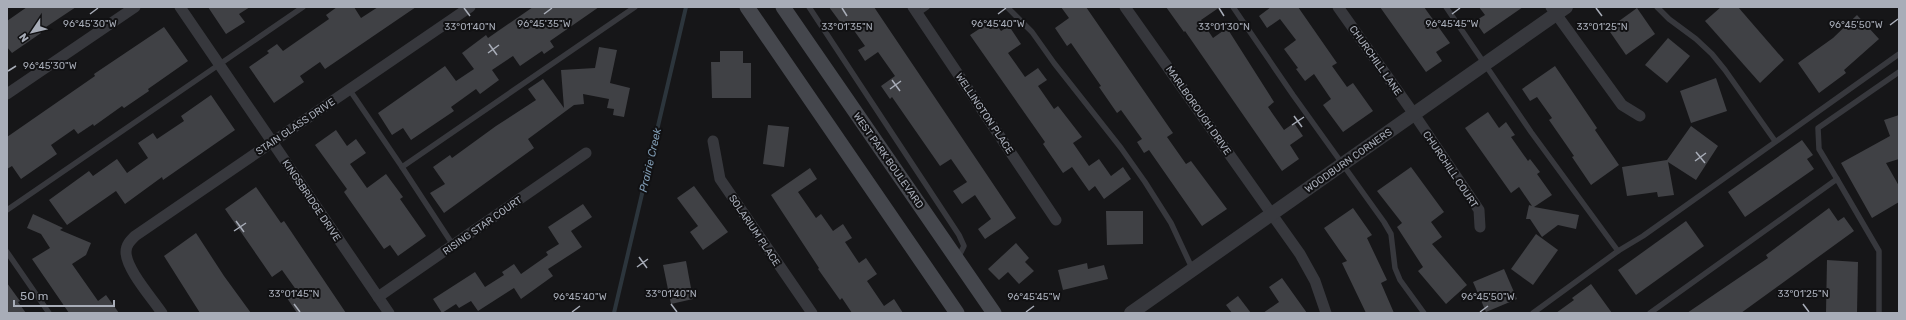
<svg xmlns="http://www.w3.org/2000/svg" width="1906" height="320" viewBox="0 0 1906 320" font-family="Rubik,sans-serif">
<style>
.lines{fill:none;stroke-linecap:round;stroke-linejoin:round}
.stream{stroke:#2c353c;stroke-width:4}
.building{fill:#404145}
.service{stroke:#37383d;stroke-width:5.5}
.minor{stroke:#37383d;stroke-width:11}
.tertiary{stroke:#37383d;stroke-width:14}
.secondary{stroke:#45474d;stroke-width:15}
.ticks{fill:none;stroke:#a8adb8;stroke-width:1.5}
.labels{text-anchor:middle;stroke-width:4;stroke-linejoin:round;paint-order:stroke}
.street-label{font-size:10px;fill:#a8adb8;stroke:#111113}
.water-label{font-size:11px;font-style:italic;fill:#7f9bb3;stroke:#111113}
.ticks-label{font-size:10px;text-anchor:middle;fill:#a8adb8;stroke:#111113;stroke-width:4;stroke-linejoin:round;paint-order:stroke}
</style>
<rect width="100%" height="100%" fill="#161618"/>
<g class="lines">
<path class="stream" d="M614,313L686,7"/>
</g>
<g class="building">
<path d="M27,7H76L40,31L41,33L12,53L7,47V21Z"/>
<path d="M208,7H250L239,14L245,22L226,34Z"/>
<path d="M337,7H354L361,18L378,7H416L325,69L320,62L300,76L304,82L274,103L249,67L269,53L267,51L277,44L283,51L329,19L326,15Z"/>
<path d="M533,7H599L550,41L554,47L544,54L542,51L520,66L513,56L492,70L499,80L480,94L476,89L451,107L454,111L411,140L403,128L392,135L378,113L445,66L456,81L474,69L462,53L486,35L488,38Z"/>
<path d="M829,7H874L1016,218L985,239L978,229L991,219L975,195L962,204L953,191L967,182L951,159L940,166L892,97L890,99L881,86L895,76L878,52L865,61L858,50L865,46L848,22L843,26Z"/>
<path d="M1061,7H1086L1173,133L1167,137L1186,164L1191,161L1227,209L1202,226L1149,150L1144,153L1137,142L1142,139L1121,110L1117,113L1099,87L1101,86L1071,43L1067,46L1055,28L1069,18Z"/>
<path d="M1166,7H1220L1201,20L1213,38L1227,28L1274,102L1268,107L1284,130L1294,123L1303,136L1290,145L1299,159L1282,171L1185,31L1184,32Z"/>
<path d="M1271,7H1298L1337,63L1332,66L1347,87L1353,83L1373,111L1343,132L1323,105L1331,99L1314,74L1305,81L1296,69L1298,68L1284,49L1296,40L1280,19L1267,28L1259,16Z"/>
<path d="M1380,7H1424L1450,43L1436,52L1442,61L1426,72Z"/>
<path d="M1479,7H1523L1484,34L1475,21L1485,15Z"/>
<path d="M1721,7H1738L1784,60L1760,83L1705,21Z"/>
<path d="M1637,8L1655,34L1626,55L1608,29Z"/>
<path d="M1857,15L1879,39L1844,70L1846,73L1819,93L1798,63L1833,38Z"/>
<path d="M993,20L1001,31L1009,26L1021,44L1008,53L1025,77L1038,68L1047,80L1038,86L1054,109L1058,106L1082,137L1073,143L1089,166L1099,159L1111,176L1123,167L1131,179L1104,199L1095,186L1089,191L1072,167L1063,173L1043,144L1045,142L970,35Z"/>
<path d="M164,27L188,61L148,89L149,91L124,108L122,106L94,126L93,124L78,134L74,129L51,145L57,154L21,179L12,166L7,169V137L95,76L94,74Z"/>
<path d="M1668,38L1690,56L1667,83L1645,65Z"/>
<path d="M599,47L617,50L610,83L630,88L624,117L613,115L614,109L607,108L609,99L583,94L584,104L574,105L528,139L534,148L444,213L430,193L445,184L433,167L450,155L452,158L496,126L536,100L528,89L543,79L564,108L561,70L595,68Z"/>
<path d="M720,51H743V63H751V98H712L711,62H720Z"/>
<path d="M1555,66L1597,128L1595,130L1619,165L1591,185L1572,157L1574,156L1549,120L1552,118L1537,97L1530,101L1522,89Z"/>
<path d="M1716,78L1727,111L1691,123L1680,91Z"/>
<path d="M211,95L235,130L163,180L162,177L125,204L116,191L67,225L49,200L89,171L93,176L117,159L127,173L148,158L138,143L153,133L157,139L184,121L181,116Z"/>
<path d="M1488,112L1499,128L1506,122L1515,135L1511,137L1528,161L1530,159L1540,172L1537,174L1552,195L1534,207L1579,215L1576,229L1558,225L1542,237L1530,219H1526L1529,205L1532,206L1519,187L1511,193L1465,128Z"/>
<path d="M1899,115V159L1886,163L1899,186V202L1872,218L1841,163L1890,136L1884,120Z"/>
<path d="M768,125L789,127L784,167L763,164Z"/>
<path d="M1691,126L1718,146L1696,180L1668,162L1674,195L1658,197L1657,192L1627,196L1622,167L1667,160Z"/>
<path d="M336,130L347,146L356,139L366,153L350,164L367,188L386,174L403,197L400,199L426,236L398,256L390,245L384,249L344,192L347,189L315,145Z"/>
<path d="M1802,140L1813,155L1807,159L1814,169L1745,217L1728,192Z"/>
<path d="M1411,167L1444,212L1431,222L1442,237L1432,244L1467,285L1446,304L1418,271L1423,267L1397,227L1402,223L1377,191Z"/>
<path d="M810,168L817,179L798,192L816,218L821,214L833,231L843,224L852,238L845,242L859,263L866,258L877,274L867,281L884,306L894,299L903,313H852L842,298L840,300L818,269L819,268L771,195Z"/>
<path d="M694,186L728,232L703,250L690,232L698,226L677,198Z"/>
<path d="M256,187L281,223L284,221L346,313H297L287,298L297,291L282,270L272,277L225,209Z"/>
<path d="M583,204L592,217L571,231L582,247L548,269L553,276L521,299L514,288L478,311L471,301L459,308L456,304L442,313L433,299L475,272L485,287L504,275L502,272L514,264L521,274L548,255L546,252L559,244L548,227Z"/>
<path d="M1353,208L1372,235L1367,238L1387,280L1381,283L1394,313H1366L1342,263L1347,261L1324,228Z"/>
<path d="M1829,208L1838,221L1844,217L1854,231L1741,313H1687L1768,258L1766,255Z"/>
<path d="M1106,211H1143V244L1107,245Z"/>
<path d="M33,214L63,228L60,230L91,243L86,255L72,264L98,301L106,295L119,313H69L32,259L50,248L41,234L27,228Z"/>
<path d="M1686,221L1704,246L1636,295L1618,270Z"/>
<path d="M196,233L224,276L251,313H200L164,256Z"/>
<path d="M1536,234L1558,250L1533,285L1511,269Z"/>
<path d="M1016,243L1029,258L1025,262L1034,271L1019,284L1008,272L999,280L988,269Z"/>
<path d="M1827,260L1858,262L1857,313H1826Z"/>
<path d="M686,261L693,299L671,304L663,265Z"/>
<path d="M1087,263L1088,269L1104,265L1108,279L1063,290L1058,270Z"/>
<path d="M1504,269L1517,299L1486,312L1473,282Z"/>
<path d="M1282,278L1307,313H1263L1279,302L1269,287Z"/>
<path d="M7,283L20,301L18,302L26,313H7Z"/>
<path d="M1591,284L1612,313H1556L1574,300L1572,298Z"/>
<path d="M1238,296L1251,313H1232L1226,305Z"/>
</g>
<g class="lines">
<g class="service">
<path d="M809,7L959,235L964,246L958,258"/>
<path d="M1007,7L1032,32L1054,63L1121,148L1145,182L1171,223L1192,268"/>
<path d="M1233,7L1293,95L1384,222L1391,234L1395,268L1400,280L1424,313"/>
<path d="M1446,7L1531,132L1618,251L1533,313"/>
<path d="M1657,7L1669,19L1696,39L1712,54L1725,70L1775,141"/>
<path d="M917,14L927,7"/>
<path d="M349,89L402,167L635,7"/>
<path d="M402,167L453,245"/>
<path d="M1837,179L1819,149L1818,128L1899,72"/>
<path d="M7,210L303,7"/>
<path d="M1618,251L1643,236L1899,54"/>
<path d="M7,252L49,313"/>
<path d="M1650,313L1837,179L1879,251V313"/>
</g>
<g class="minor">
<path d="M180,7L389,313"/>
<path d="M913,7L1056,220"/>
<path d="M1125,7L1300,254L1315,281L1326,313"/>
<path d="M1338,7L1414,114L1479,210L1480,227"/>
<path d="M1551,7L1622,105L1640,116"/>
<path d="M7,94L135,7"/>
<path d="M713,141L720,179L812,313"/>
<path d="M378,297L586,153"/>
<path d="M162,313C152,298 126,269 126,252C126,245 130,241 135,236L470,7"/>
</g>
<path class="tertiary" d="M1131,313L1566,7"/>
<g class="secondary">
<path d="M747,7L957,313"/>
<path d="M783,7L994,313"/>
</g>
</g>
<path class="ticks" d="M464,8L470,16M842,8L847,16M1219,8L1224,16M1596,8L1602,16M90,14L98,8M544,14L552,8M998,14L1006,8M1452,14L1460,8M1890,25L1898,19M489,44L497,55M488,53L499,45M8,71L16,66M892,80L900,91M890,89L901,81M1294,116L1302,127M1292,125L1304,117M1696,152L1705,163M1695,161L1706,153M236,221L244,232M234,231L246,223M639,257L647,268M637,267L648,259M294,304L300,312M671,304L677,312M1803,304L1809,312M572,312L580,306M1026,312L1034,306M1480,312L1488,306"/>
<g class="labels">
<g class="street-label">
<text transform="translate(1376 60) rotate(55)" y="4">CHURCHILL LANE</text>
<text transform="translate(1199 110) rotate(55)" y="4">MARLBOROUGH DRIVE</text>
<text transform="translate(985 113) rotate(56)" y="4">WELLINGTON PLACE</text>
<text transform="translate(295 126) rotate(-34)" y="4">STAIN GLASS DRIVE</text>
<text transform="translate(889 160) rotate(55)" y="4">WEST PARK BOULEVARD</text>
<text transform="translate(1348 160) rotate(-35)" y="4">WOODBURN CORNERS</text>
<text transform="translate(1451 169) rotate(56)" y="4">CHURCHILL COURT</text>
<text transform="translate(312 200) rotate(56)" y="4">KINGSBRIDGE DRIVE</text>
<text transform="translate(482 225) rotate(-35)" y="4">RISING STAR COURT</text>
<text transform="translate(755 230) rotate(56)" y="4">SOLARIUM PLACE</text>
</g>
<g class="water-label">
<text transform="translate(650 160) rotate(-77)" y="4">Prairie Creek</text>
</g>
</g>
<g class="ticks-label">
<text x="544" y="27">96°45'35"W</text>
<text x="998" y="27">96°45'40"W</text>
<text x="1452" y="27">96°45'45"W</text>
<text x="90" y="27">96°45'30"W</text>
<text x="1856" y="28">96°45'50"W</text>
<text x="470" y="30">33°01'40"N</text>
<text x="847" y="30">33°01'35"N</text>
<text x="1224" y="30">33°01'30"N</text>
<text x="1602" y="30">33°01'25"N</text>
<text x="50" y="69">96°45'30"W</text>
<text x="294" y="297">33°01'45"N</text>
<text x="671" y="297">33°01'40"N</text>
<text x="1803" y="297">33°01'25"N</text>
<text x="580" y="300">96°45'40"W</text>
<text x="1034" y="300">96°45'45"W</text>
<text x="1488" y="300">96°45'50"W</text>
</g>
<rect width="1906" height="320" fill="none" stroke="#a8adb8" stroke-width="16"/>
<g transform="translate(32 32) rotate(235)" stroke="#111113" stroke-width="3" paint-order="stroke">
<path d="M0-3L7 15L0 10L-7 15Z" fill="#a8adb8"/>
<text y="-6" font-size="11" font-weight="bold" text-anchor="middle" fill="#a8adb8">N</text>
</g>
<path d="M14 300v6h100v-6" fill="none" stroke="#a8adb8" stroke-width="2"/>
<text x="20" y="300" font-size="12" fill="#a8adb8" stroke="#111113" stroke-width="3" paint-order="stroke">50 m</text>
</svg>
